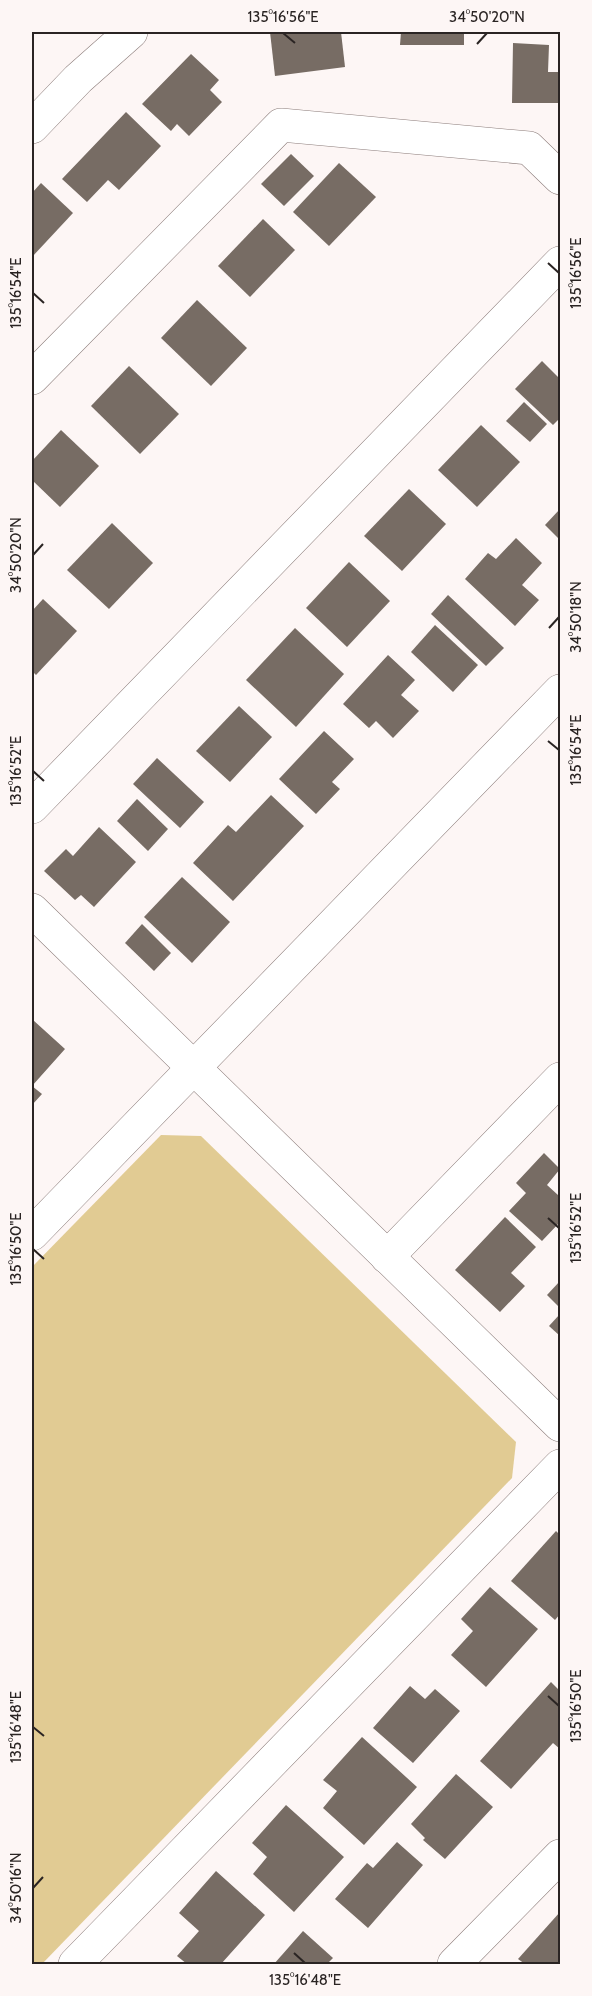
<svg xmlns="http://www.w3.org/2000/svg" width="592" height="1996" viewBox="0 0 592 1996" font-family="Cabin,sans-serif">
<style>
.green{fill:#e1cb93}
.building{fill:#776c64}
.lines{fill:none;stroke-linecap:round;stroke-linejoin:round}
.minor-casing{stroke:#8c7d7b;stroke-width:34}
.minor{stroke:#fff;stroke-width:33}
.ticks{fill:none;stroke:#2a2423;stroke-width:2}
.neatline{fill:none;stroke:#2a2423;stroke-width:2}
.ticks-label{font-size:15px;text-anchor:middle;fill:#2a2423}
</style>
<rect width="100%" height="100%" fill="#fdf6f5"/>
<path class="green" d="M161,1135L201,1136L516,1442L512,1478L42,1964H32V1267Z"/>
<g class="building">
<path d="M270,32H341L345,67L275,76Z"/>
<path d="M401,32H464V45H400Z"/>
<path d="M513,43L549,45L548,72H560L559,103H512Z"/>
<path d="M191,54L219,80L210,90L222,102L189,136L177,124L171,131L142,104Z"/>
<path d="M126,112L161,146L119,190L108,180L87,202L62,179Z"/>
<path d="M291,154L314,176L284,206L261,184Z"/>
<path d="M339,163L376,197L329,246L293,212Z"/>
<path d="M41,183L73,213L32,257V193Z"/>
<path d="M263,219L295,250L250,297L218,266Z"/>
<path d="M197,300L247,348L211,386L161,338Z"/>
<path d="M542,361L560,379V418L553,425L515,389Z"/>
<path d="M129,366L179,414L140,454L91,406Z"/>
<path d="M524,402L547,424L530,442L506,421Z"/>
<path d="M481,425L520,462L477,507L438,470Z"/>
<path d="M61,430L99,466L60,507L32,480V461Z"/>
<path d="M409,489L446,524L402,571L364,536Z"/>
<path d="M560,509V540L545,525Z"/>
<path d="M112,523L153,563L109,609L67,570Z"/>
<path d="M516,538L542,563L522,585L539,600L515,626L465,579L488,553L496,559Z"/>
<path d="M349,562L390,601L347,647L306,608Z"/>
<path d="M448,595L504,648L486,666L431,614Z"/>
<path d="M43,599L77,631L36,675L32,671V611Z"/>
<path d="M435,625L478,665L453,692L411,652Z"/>
<path d="M295,628L344,674L296,727L246,680Z"/>
<path d="M388,655L415,680L401,695L419,711L393,738L376,721L369,728L343,704Z"/>
<path d="M239,706L272,737L230,782L196,751Z"/>
<path d="M324,731L354,759L332,782L340,789L316,814L279,779Z"/>
<path d="M157,758L204,802L180,828L133,784Z"/>
<path d="M271,795L304,826L233,901L193,863L228,825L236,832Z"/>
<path d="M137,799L168,829L148,851L117,821Z"/>
<path d="M99,827L136,862L94,907L81,895L75,900L44,871L66,849L73,856Z"/>
<path d="M182,877L230,922L192,963L144,917Z"/>
<path d="M142,924L171,953L154,971L125,943Z"/>
<path d="M33,1020L65,1049L32,1086L42,1094L32,1105V1022Z"/>
<path d="M544,1153L560,1169L547,1185L558,1195L560,1192V1222L542,1241L509,1211L526,1193L516,1183Z"/>
<path d="M505,1217L536,1247L511,1273L525,1286L500,1312L455,1270Z"/>
<path d="M560,1281V1308L547,1295Z"/>
<path d="M560,1314V1336L549,1326Z"/>
<path d="M556,1531L560,1535V1614L555,1620L511,1581Z"/>
<path d="M490,1587L538,1629L486,1687L451,1655L473,1631L461,1619Z"/>
<path d="M551,1682L560,1691V1749L553,1743L511,1789L480,1761Z"/>
<path d="M410,1686L425,1699L435,1689L460,1711L413,1763L373,1728Z"/>
<path d="M362,1737L417,1787L364,1845L323,1808L337,1791L323,1780Z"/>
<path d="M456,1774L493,1807L445,1859L423,1840L425,1838L411,1824Z"/>
<path d="M286,1805L344,1857L294,1912L253,1874L267,1857L252,1843Z"/>
<path d="M397,1842L423,1865L368,1928L335,1899L367,1863L373,1868Z"/>
<path d="M216,1871L265,1915L221,1964H187L177,1956L199,1931L179,1913Z"/>
<path d="M560,1912V1964H525L518,1959Z"/>
<path d="M303,1931L333,1958L327,1964H274Z"/>
</g>
<g class="lines">
<defs>
<g id="minor">
<path d="M32,127L78,79L131,32"/>
<path d="M32,378L281,125L529,148L560,178"/>
<path d="M32,807L560,263"/>
<path d="M32,910L560,1425"/>
<path d="M32,1234L560,691"/>
<path d="M387,1257L560,1079"/>
<path d="M75,1964L560,1466"/>
<path d="M454,1964L560,1856"/>
</g>
</defs>
<use href="#minor" class="minor-casing"/>
<use href="#minor" class="minor"/>
</g>
<path class="ticks" d="M283,33L295,43M477,44L487,33M548,263L559,273M33,293L44,303M33,555L43,544M549,628L559,617M548,741L559,750M33,771L44,781M548,1218L559,1228M33,1249L44,1259M548,1696L559,1706M33,1727L44,1736M33,1888L43,1877M294,1953L305,1963"/>
<rect width="592" height="1996" fill="none" stroke="#fdf6f5" stroke-width="66"/>
<rect x="33" y="33" width="526" height="1930" class="neatline"/>
<g class="ticks-label">
<text x="283" y="22">135°16'56"E</text>
<text x="487" y="22">34°50'20"N</text>
<text transform="translate(576 273) rotate(-90)" y="5">135°16'56"E</text>
<text transform="translate(16 293) rotate(-90)" y="5">135°16'54"E</text>
<text transform="translate(16 555) rotate(-90)" y="5">34°50'20"N</text>
<text transform="translate(576 617) rotate(-90)" y="5">34°50'18"N</text>
<text transform="translate(576 750) rotate(-90)" y="5">135°16'54"E</text>
<text transform="translate(16 771) rotate(-90)" y="5">135°16'52"E</text>
<text transform="translate(576 1228) rotate(-90)" y="5">135°16'52"E</text>
<text transform="translate(16 1249) rotate(-90)" y="5">135°16'50"E</text>
<text transform="translate(576 1706) rotate(-90)" y="5">135°16'50"E</text>
<text transform="translate(16 1727) rotate(-90)" y="5">135°16'48"E</text>
<text transform="translate(16 1888) rotate(-90)" y="5">34°50'16"N</text>
<text x="305" y="1985">135°16'48"E</text>
</g>
</svg>
